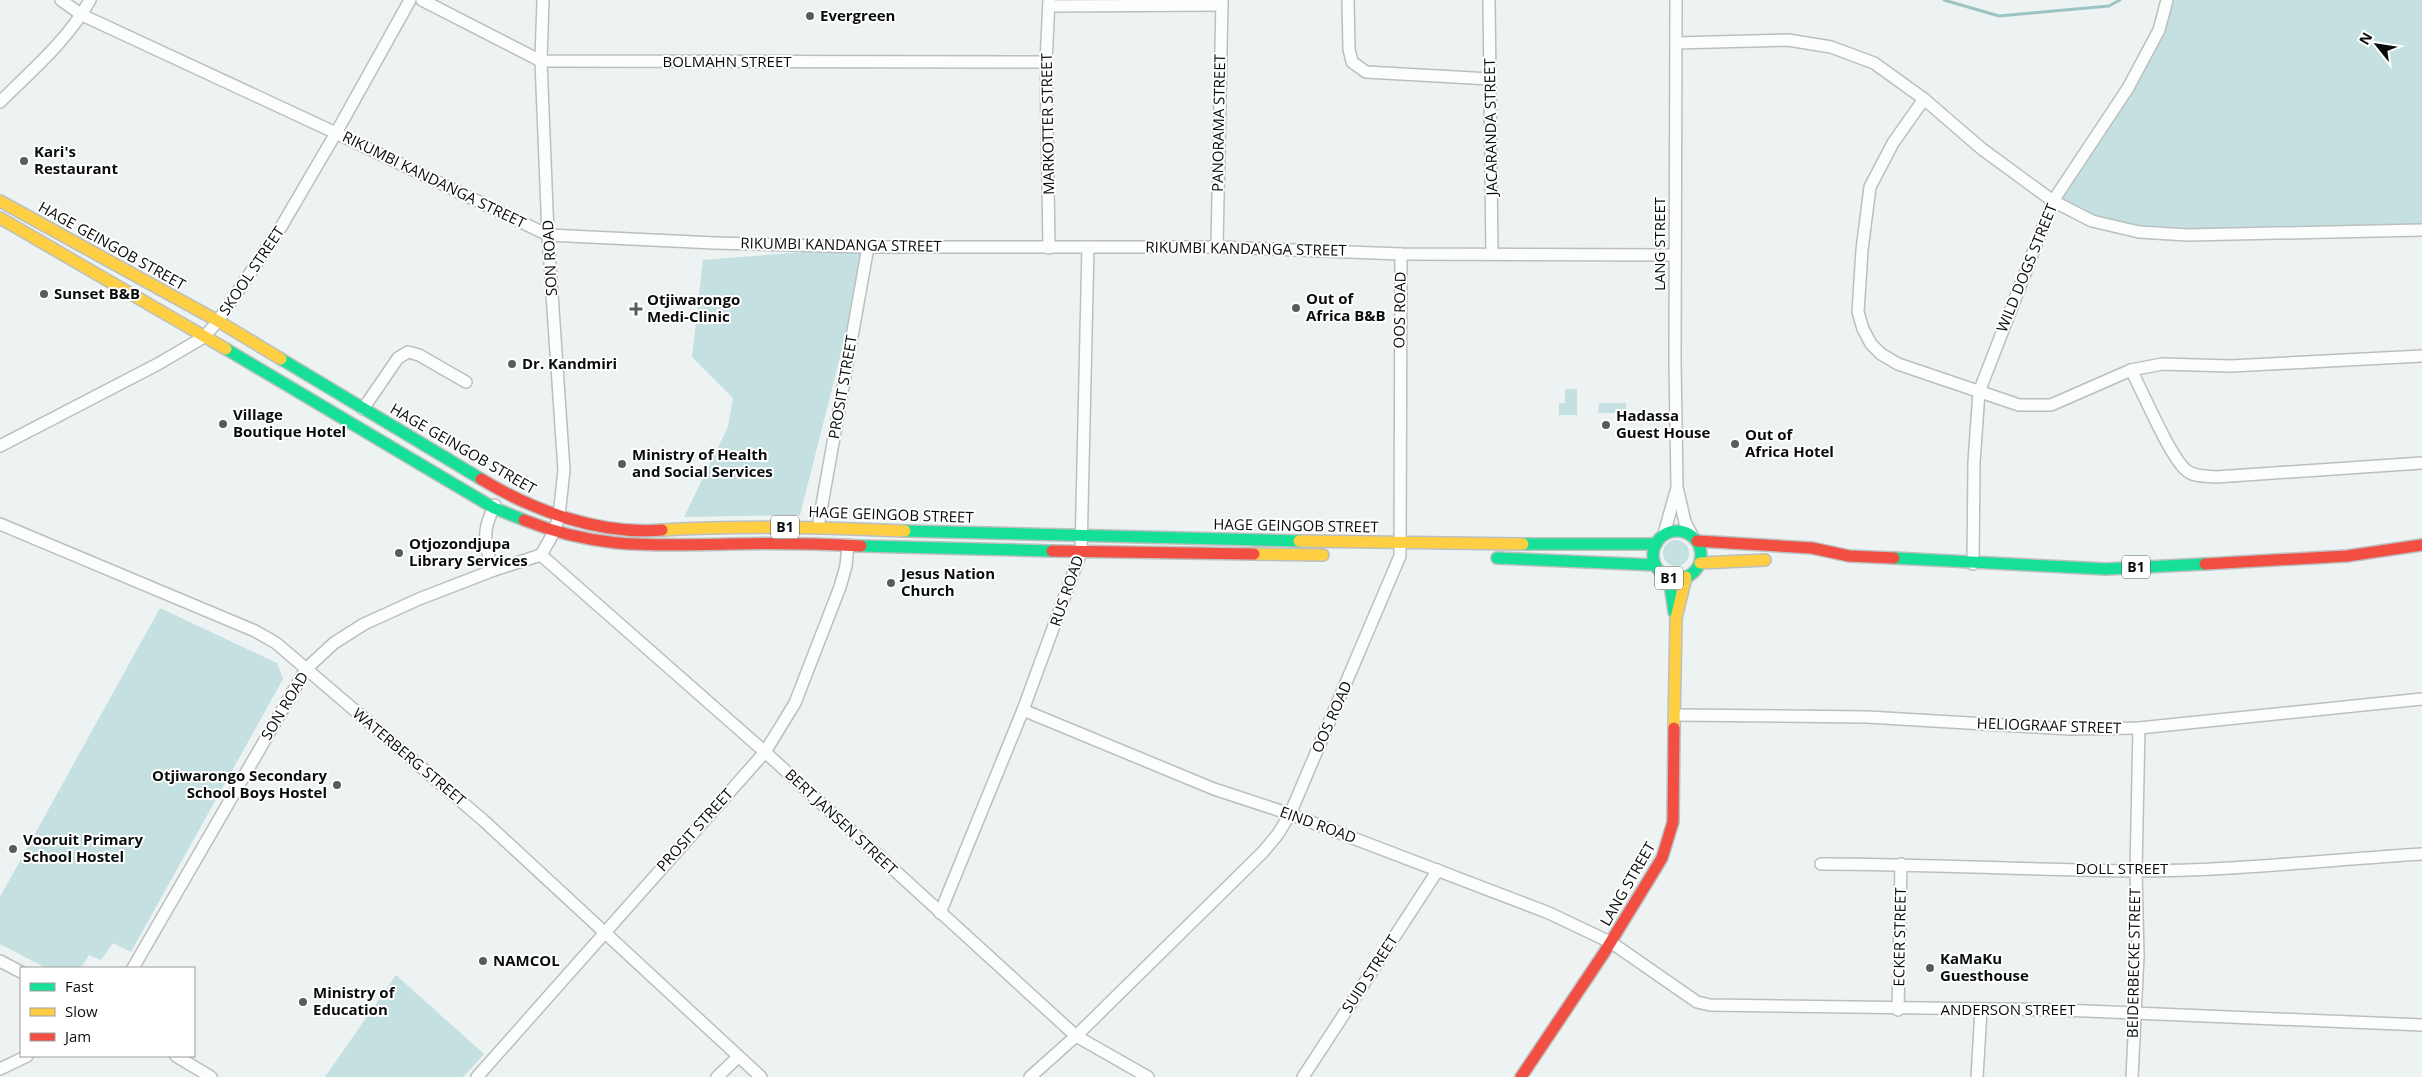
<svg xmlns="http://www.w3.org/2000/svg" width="2422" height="1077" viewBox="0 0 2422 1077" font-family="'Open Sans',sans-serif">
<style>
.green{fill:#c5e0e0}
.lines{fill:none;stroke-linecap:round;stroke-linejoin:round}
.stream{stroke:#9cc4c4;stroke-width:3}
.street-casing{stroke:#bcbfbf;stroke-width:14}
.fast-casing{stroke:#bcbfbf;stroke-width:14}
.slow-casing{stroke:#bcbfbf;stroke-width:14}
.jam-casing{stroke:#bcbfbf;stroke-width:14}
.street{stroke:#fcfdfd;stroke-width:11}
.fast{stroke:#16e098;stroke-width:11}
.slow{stroke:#ffcf43;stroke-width:11}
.jam{stroke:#f24e42;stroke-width:11}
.poi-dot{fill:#595c5c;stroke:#fff;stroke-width:2}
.labels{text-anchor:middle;stroke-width:4;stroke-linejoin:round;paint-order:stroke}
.shield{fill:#fff;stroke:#535555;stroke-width:1}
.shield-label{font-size:14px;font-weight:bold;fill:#090c0c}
.poi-label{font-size:15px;font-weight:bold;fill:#090c0c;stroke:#fff;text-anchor:start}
.street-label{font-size:15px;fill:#090c0c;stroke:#fff}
</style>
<rect width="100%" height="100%" fill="#edf2f2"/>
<g class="green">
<path d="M2167,0H2422V230L2139,232L2053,201L2128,88Z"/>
<path d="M868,247L800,515L684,517L728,427L733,398L692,357L703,260Z"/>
<path d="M1565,389H1577V415H1559V403H1565Z"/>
<path d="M1599,403H1626V413H1598Z"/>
<circle cx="1676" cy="553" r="13"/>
<path d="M160,608L277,663L283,679L131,952L113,943L101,960L89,955L81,968H46L0,944V897Z"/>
<path d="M396,975L484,1054L463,1077H325Z"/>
</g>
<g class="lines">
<path class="stream" d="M1944,0L1999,16L2109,6L2120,0"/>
<defs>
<g id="street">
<path d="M61,0L82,15L336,133L548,235L715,243L868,247H1217L1401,254L1675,255"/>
<path d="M422,0L541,61L1046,62"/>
<path d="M1049,0L1046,62L1049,248"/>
<path d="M1348,0L1349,49L1352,62L1366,72L1490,79"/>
<path d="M1489,0L1492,254"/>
<path d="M1676,0L1675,361L1677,487L1685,522L1692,535"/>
<path d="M1049,6L1222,5"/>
<path d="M1676,43L1788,40L1831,47L1874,63L1924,99L1982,149L2053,201L2092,221L2139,232L2188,235L2422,230"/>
<path d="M1924,99L1893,143L1870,187L1862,250L1858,312L1863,329L1871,344L1881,354L1898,364L2019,405H2051L2131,370L2162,364L2231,366L2422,356"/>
<path d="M0,102C31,71 69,39 90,0"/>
<path d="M1217,247L1222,0"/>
<path d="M2131,370C2143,392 2170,457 2186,470C2193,477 2206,476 2216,477L2422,463"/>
<path d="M363,409L398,358L408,352L419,355L466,382"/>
<path d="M0,446L158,364L204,337L218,321L281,227L336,133L410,0"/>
<path d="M0,524L255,631L276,643L483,820L761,1077"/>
<path d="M818,527L868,247"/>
<path d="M1664,534L1676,491"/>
<path d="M541,555L765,752L1076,1036L1148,1077"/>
<path d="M1973,564L1974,462L1979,392L2053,201L2128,88L2159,30L2167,0"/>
<path d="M494,570C483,544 482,530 495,505"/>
<path d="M1023,710L1214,789L1290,814L1549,913L1612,943L1697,1002L1710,1005L2063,1010L2422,1025"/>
<path d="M1675,715L1867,717L2070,729L2139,728L2422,699"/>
<path d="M1821,864C1925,864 2030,870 2135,871C2230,871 2327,860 2422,854"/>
<path d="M940,913L1023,710L1081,552L1088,247"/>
<path d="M0,961L21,972"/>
<path d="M133,968L306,669L334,643L364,624L419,599L494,570L541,555L554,532L559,516L564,470L548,235L541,61L543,0"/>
<path d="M1898,1010L1901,864"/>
<path d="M176,1056L211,1077"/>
<path d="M0,1069L27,1056"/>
<path d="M477,1077L765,752L795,703L840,587L846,566L848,545"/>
<path d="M717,1077L738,1057"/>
<path d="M1030,1077L1076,1036L1263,852L1278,834L1290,814L1400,556L1401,254"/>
<path d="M1303,1077L1438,870"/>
<path d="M1977,1077L1981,1010"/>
<path d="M2132,1077L2138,956L2136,871L2139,728"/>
</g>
<g id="fast">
<path d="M226,349L494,508L524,520"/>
<path d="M281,359L481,479"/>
<circle cx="1677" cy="555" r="24"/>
<path d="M905,531L1299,541"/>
<path d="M1523,544H1656"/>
<path d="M861,546L1052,551"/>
<path d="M1497,558L1655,565"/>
<path d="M1894,558L2106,569L2205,564"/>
<path d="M1669,577L1674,612"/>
</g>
<g id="slow">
<path d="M0,201L218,321L281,359"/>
<path d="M0,218L226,349"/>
<path d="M662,530C743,525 824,527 905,531"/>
<path d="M1299,541L1523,544"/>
<path d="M1254,554L1323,555"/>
<path d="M1700,563L1765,560"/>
<path d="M1674,728L1676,618L1686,577"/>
</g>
<g id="jam">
<path d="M481,479C534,511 599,535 662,530"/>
<path d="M524,520C598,550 654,545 731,544C775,543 818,544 861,546"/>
<path d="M1697,541L1812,548L1849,556L1894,558"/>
<path d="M1052,551L1254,554"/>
<path d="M2205,564L2347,556L2422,545"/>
<path d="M1521,1077L1604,953L1662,858L1673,822L1674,728"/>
</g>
</defs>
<use href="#street" class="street-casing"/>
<use href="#fast" class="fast-casing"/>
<use href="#slow" class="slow-casing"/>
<use href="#jam" class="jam-casing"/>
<use href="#street" class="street"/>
<use href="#fast" class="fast"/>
<use href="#slow" class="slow"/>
<use href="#jam" class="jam"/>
</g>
<g class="poi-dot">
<circle cx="810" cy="16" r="5"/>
<circle cx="24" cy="161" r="5"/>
<circle cx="44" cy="294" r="5"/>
<circle cx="1296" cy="308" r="5"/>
<path d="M633.5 301.5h5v5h5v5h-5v5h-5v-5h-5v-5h5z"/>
<circle cx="512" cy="364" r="5"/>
<circle cx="223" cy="424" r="5"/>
<circle cx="1606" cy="425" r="5"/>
<circle cx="1735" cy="444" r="5"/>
<circle cx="622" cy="464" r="5"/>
<circle cx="399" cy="553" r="5"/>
<circle cx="891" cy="583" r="5"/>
<circle cx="337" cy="785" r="5"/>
<circle cx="13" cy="849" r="5"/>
<circle cx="483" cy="961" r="5"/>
<circle cx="1930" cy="968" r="5"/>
<circle cx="303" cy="1002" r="5"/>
</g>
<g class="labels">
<g class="shield">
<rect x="771" y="515.5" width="28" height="23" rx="4"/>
<rect x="2122" y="555.5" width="28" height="23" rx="4"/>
<rect x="1655" y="566.5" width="28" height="23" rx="4"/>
</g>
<g class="shield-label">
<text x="785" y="532">B1</text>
<text x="2136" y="572">B1</text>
<text x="1669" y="583">B1</text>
</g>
<g class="poi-label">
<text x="820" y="21">Evergreen</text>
<text x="34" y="157">Kari's<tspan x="34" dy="17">Restaurant</tspan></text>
<text x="54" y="299">Sunset B&amp;B</text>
<text x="1306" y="304">Out of<tspan x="1306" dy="17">Africa B&amp;B</tspan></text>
<text x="647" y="305">Otjiwarongo<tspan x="647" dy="17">Medi-Clinic</tspan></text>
<text x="522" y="369">Dr. Kandmiri</text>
<text x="233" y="420">Village<tspan x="233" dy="17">Boutique Hotel</tspan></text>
<text x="1616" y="421">Hadassa<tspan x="1616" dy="17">Guest House</tspan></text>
<text x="1745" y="440">Out of<tspan x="1745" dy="17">Africa Hotel</tspan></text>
<text x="632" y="460">Ministry of Health<tspan x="632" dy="17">and Social Services</tspan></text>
<text x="409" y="549">Otjozondjupa<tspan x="409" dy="17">Library Services</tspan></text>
<text x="901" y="579">Jesus Nation<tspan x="901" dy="17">Church</tspan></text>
<text x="327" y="781" text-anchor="end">Otjiwarongo Secondary<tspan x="327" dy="17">School Boys Hostel</tspan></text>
<text x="23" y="845">Vooruit Primary<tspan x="23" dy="17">School Hostel</tspan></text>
<text x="1940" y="964">KaMaKu<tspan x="1940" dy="17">Guesthouse</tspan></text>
<text x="493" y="966">NAMCOL</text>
<text x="313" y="998">Ministry of<tspan x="313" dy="17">Education</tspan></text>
</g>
<g class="street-label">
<text x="727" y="67">BOLMAHN STREET</text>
<text transform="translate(1219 123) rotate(-89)" y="5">PANORAMA STREET</text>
<text transform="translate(1048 124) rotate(-91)" y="5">MARKOTTER STREET</text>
<text transform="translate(1491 127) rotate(-91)" y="5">JACARANDA STREET</text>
<text transform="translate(434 180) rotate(26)" y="5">RIKUMBI KANDANGA STREET</text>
<text transform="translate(1660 244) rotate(-90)" y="5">LANG STREET</text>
<text transform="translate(841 245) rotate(1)" y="5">RIKUMBI KANDANGA STREET</text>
<text transform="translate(112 246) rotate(29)" y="5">HAGE GEINGOB STREET</text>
<text transform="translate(1246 249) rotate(1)" y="5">RIKUMBI KANDANGA STREET</text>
<text transform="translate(550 258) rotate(-93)" y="5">SON ROAD</text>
<text transform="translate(2027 268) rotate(-68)" y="5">WILD DOGS STREET</text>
<text transform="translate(252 271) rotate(-56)" y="5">SKOOL STREET</text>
<text transform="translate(1400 310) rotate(-89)" y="5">OOS ROAD</text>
<text transform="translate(843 387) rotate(-80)" y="5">PROSIT STREET</text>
<text transform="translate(463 449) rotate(30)" y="5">HAGE GEINGOB STREET</text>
<text transform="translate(891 515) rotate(2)" y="5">HAGE GEINGOB STREET</text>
<text transform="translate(1296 526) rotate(1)" y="5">HAGE GEINGOB STREET</text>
<text transform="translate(1067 591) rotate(-71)" y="5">RUS ROAD</text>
<text transform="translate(285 706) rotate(-59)" y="5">SON ROAD</text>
<text transform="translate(1332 717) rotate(-66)" y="5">OOS ROAD</text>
<text transform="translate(2049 726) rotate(2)" y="5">HELIOGRAAF STREET</text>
<text transform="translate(409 757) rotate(40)" y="5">WATERBERG STREET</text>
<text transform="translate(841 822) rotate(43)" y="5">BERT JANSEN STREET</text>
<text transform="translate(1318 825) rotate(20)" y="5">EIND ROAD</text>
<text transform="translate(695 830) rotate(-48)" y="5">PROSIT STREET</text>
<text x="2122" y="874">DOLL STREET</text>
<text transform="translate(1628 884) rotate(-60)" y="5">LANG STREET</text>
<text transform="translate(1900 937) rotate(-89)" y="5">ECKER STREET</text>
<text transform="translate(2134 963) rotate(-89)" y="5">BEIDERBECKE STREET</text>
<text transform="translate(1370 974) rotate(-57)" y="5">SUID STREET</text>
<text x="2008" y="1015">ANDERSON STREET</text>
</g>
</g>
<rect x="20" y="967" width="175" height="90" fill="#ffffff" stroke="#9d9e9e"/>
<rect x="30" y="983" width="25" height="8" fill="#16e098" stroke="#9d9e9e"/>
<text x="65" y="992" font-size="15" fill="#090c0c">Fast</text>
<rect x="30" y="1008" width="25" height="8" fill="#ffcf43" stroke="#9d9e9e"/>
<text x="65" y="1017" font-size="15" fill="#090c0c">Slow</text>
<rect x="30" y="1033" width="25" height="8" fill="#f24e42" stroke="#9d9e9e"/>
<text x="65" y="1042" font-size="15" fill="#090c0c">Jam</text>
<g transform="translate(2377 45) rotate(300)" stroke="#ffffff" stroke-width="4" paint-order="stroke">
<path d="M0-4L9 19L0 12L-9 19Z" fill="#090c0c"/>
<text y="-8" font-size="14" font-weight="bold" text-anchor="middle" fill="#090c0c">N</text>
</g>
</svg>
